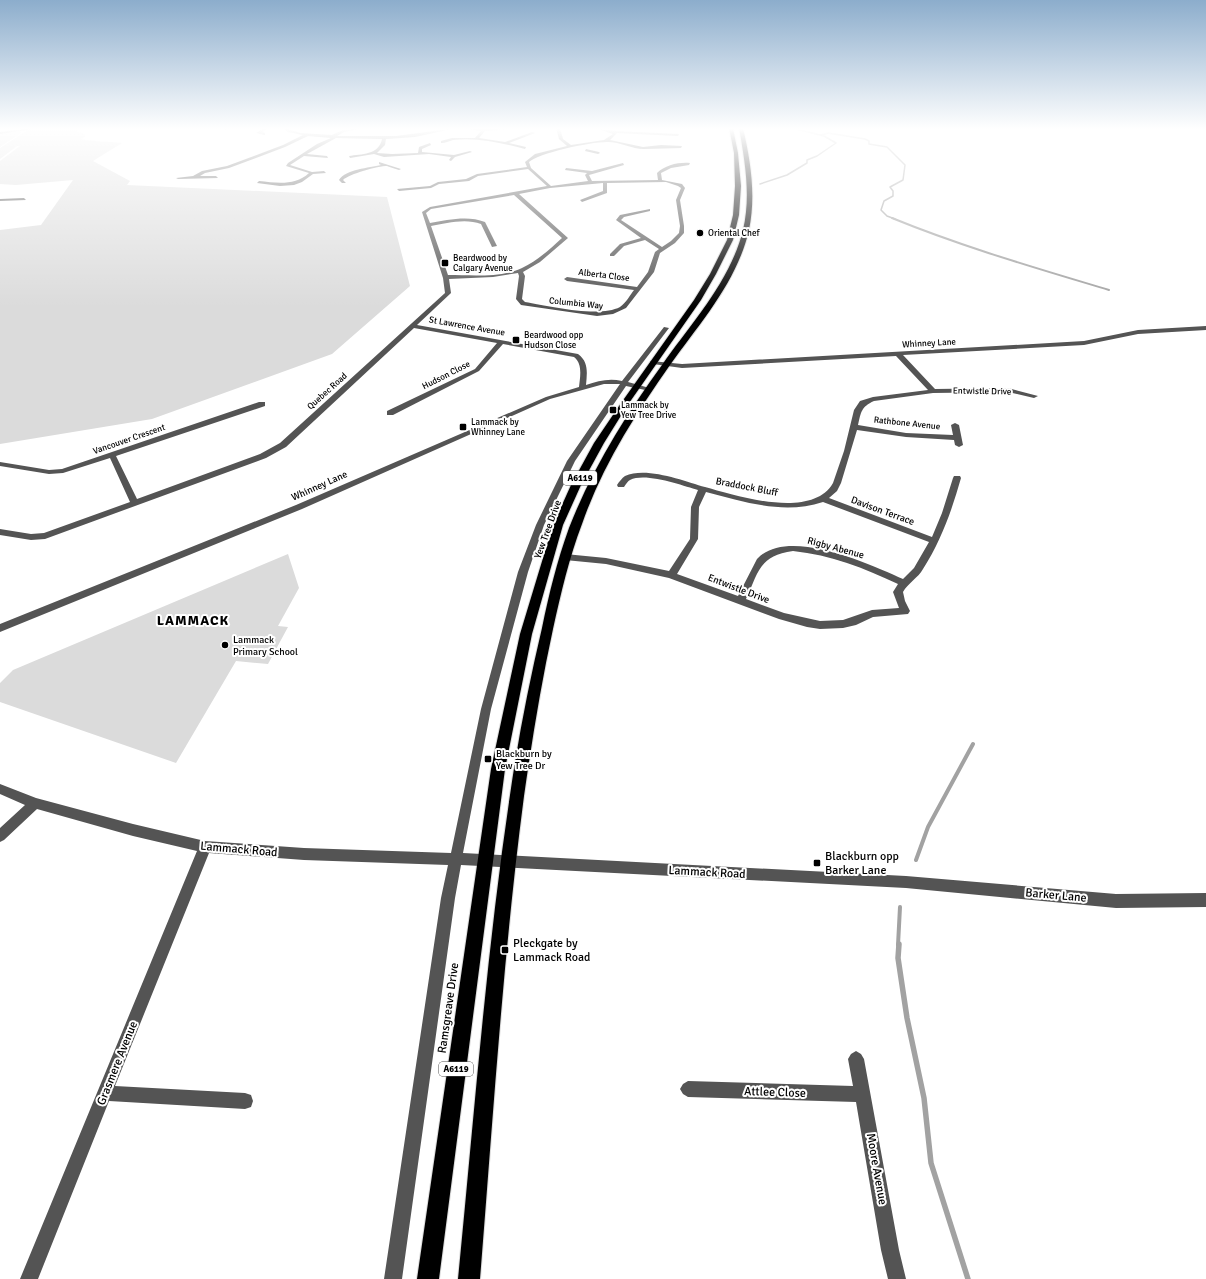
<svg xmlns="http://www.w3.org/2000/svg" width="1206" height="1279" viewBox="0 0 1206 1279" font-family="Signika,sans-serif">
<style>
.green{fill:#dbdbdb}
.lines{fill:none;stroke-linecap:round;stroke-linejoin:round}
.stream-far3{stroke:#a2a2a2;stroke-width:1.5}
.stream-far2{stroke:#a2a2a2;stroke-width:2}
.stream-far1{stroke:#a2a2a2;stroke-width:4}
.stream{stroke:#a2a2a2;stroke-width:5.5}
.highway-casing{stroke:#dbdbdb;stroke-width:2}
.minor{fill:#545454;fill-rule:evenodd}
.highway{fill:#000;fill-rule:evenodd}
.poi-dot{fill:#000;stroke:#fff;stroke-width:1.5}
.labels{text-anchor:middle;stroke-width:4;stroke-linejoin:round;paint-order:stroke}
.far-poi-label{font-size:9px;fill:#000;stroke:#fff;text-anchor:start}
.far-street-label{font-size:9px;fill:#000;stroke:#fff}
.shield{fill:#fff;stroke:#4c4c4c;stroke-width:1}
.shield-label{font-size:9px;font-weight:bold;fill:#000}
.street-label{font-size:10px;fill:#000;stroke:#fff}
.poi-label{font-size:10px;fill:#000;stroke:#fff;text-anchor:start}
.near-street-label{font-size:12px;fill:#000;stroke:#fff}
.near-poi-label{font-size:12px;fill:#000;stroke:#fff;text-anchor:start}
.district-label{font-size:14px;font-weight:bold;letter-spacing:1px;fill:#000;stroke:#fff}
</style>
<rect width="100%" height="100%" fill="#fff"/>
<g class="green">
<path d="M44,128H78L77,132L85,134V137L81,139C94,142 108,141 122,143L93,161L130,181L127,185L387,197L410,286L332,354L152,419L0,444V230L41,225L73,180L16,185L0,184V161L20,146H17L0,159V148L29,129Z"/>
<path d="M24,131L0,147V134Z"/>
<path d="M288,554L299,588L278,626L288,627L268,664L236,661L176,763L0,702V683L13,670Z"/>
</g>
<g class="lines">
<g class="stream-far3">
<path d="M821,135L828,133L865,139L869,141V144L887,147L905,165L903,180L890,187L893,191V196L884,201L881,210L887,216L895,219"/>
<path d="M760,184L787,175L807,163V160L817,156L836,143L824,136L792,128"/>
</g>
<path class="stream-far2" d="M892,218C963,247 1036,268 1109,290"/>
<g class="stream-far1">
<path d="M916,860L928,827L973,744"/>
<path d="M898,945L900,907"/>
</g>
<path class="stream" d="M899,944L898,958L907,1018L924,1098L931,1163L968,1279"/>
<defs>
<g id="highway">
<path d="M729,128H733L738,153L741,186L739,215L733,240L716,274L701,300L627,406L604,443L581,485L563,525L532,634L505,769L439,1279H417L491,769L520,634L553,525L571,485L594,443L619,406L694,300L710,274L727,240L733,215L735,186L734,153Z"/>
<path d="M739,128H743C751,162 756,196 749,230C737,282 700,323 670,365C635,415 602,466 582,524C569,558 561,593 553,629C541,684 532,740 524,796C503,956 493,1118 480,1279H458C474,1118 486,956 510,795C518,739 529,683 542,628C549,594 557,561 569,528C592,469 625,416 662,365C692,322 730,282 743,230C751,196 745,162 739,128Z"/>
</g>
</defs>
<use href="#highway" class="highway-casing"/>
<g class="minor">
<path d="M30,128H40L0,134V132Z"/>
<path d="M226,128H231L226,130L224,129Z"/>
<path d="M264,128H269L262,132L265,133V135L256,133Z"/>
<path d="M282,128H286L300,133L332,135L343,130L363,128L344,132L337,136H396L456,128L415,137L386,139L385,145L377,153L392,154L418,153L419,147L430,143L431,145L422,149V152L454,155L470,151L472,152L455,157L451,161L449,160L451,157L429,154L384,157L374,154L350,158L349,156C361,154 379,155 382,139L336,138L307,154L327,156L328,158L304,156L290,165L312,172L324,171L326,173L313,174L302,182L294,185L280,186L257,183L259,181C277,183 295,186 309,173L286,166L288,163L317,144L331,138L308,136L285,147L229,168L205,173L200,176H216L218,178L178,179L176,178L193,176L202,171L227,166L283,145L303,135L288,132Z"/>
<path d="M461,128H522L485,131L479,138L505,142L532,132L535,133L509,143L526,147L525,149C502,143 477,137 453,140C449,141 445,143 441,143V141L452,138H475L481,131Z"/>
<path d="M556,128H560L563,139L571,145L604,140L613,134L595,128L615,131L679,134L678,136L617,133L610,140L643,147L661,145L682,146L681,148C668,148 657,149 644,149C632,149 620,142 608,142C594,141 538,153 529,162L531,168L551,186L588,181L585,175L587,173L565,170L566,168L592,171L623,163L624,165L589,175L592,181L658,180L657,173C665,165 679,162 690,163L689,165L671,168L661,173L662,180L682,184L685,188L680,200L684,226V233L675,243L660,253L654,272L626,308L613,314L597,316L521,305L516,299L519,276L518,273L493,277L449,279L451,293L417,325L578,354C589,362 587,373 586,385C598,381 609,378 622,381L664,327L669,328L628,382L653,389L650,391L626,386L575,461L544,525L528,572L491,709L463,853L906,876L1116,894L1206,893V907L1116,908L906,888L461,865L455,898L402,1279H384L441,898L448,865L304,860L209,853L115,1086L245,1093L251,1095L253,1101L251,1107L245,1109L109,1101L38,1279H20L197,851L133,836L37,809L4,840L0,842V828L25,805L0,794V784L36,798L133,824L205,841L304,848L451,853L481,709L518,572L536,525L567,461L620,384H604L550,399L302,509L0,632V624L296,505L546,397L579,387C580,377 583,364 574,357L503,344L479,371L393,415H387V411L475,369L497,343L414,328L286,447L266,458L45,539L31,540L0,535V529L31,534L44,533L130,502L110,458L63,473L49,474L0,466V462L49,470L62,469L259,402H265V406L116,456L137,499L260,454L280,443L445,293L443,278L422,212L430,207L547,186L528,169L478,176L469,181L439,184L431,188L399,191L397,189L430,186L438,182L466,179L477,174L527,167L525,162L535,154L567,146L559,139ZM666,182L678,186L681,188L676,200L680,226L679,233L671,241L662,247L621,220L624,217L650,211V209L620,215L616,220L641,238L620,244L610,254V256H614L624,246L645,240L659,249L655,252L648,272L637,287L567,277L564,279L567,281L634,290C630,295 626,303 620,307C599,318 549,306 525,302L522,299L525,276L523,272L540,262L568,238L519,194L550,188L603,183V191L580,200L582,202L607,193V183ZM514,195L562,238C550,249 537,261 522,268C500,278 472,275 448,275L431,226C446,223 466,218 481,224L492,247L497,246L485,222C468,215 447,220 430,223L426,213L431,209Z"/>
<path d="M586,149L599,152L600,153L598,154L585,151Z"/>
<path d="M379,162L401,169L399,170C395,169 390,167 387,166C378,166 349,174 343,180L346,183H342L339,180C346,169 369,168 381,165L379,164Z"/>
<path d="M24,198L26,200L0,201V199Z"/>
<path d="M1206,326V330L1138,334L1084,345L903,355L935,389L1008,388L1038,396L1034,398L1008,392L933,393L874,401C861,407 861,412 858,425L906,433L953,435L951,425L955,423L959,425L963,445L959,447L955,445L954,440L906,437L857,430L841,483L837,491L829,498L932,537L942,513L953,478L954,476H960L961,478C952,510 941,541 923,569C918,578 908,583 903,592L905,601L910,611L908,614L873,617L856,625L843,628L820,629L807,627L779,619L669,578L606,564L565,560L561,557L565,554L606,558L669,571L690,539L691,507L698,490C683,486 646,472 630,480C628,481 626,484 624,487H618L617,485C619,482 622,478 625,476C646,466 684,481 705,487C737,496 812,520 833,483L844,451L854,410L860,401L873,397L928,390L896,356L682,368L653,364L650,362L651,361L682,364L1084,341L1138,330ZM706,492C744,502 784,515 823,502L929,542L914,568L903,579C870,564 787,526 757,559L738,596L677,574L698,539L699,507ZM793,551C831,555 864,568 898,584L893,592L899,608L872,610L843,620L820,621L784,613L746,599C759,571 759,556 793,551Z"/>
<path d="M856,1051L861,1054L864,1059L899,1250L906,1279H888L881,1250L856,1102L688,1097L683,1094L680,1089L683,1084L688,1081L853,1086L848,1059L851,1054Z"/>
</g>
<use href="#highway" class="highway"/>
</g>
<linearGradient id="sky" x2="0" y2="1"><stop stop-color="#8cadcc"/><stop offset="0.42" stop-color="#fff"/><stop offset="1" stop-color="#fff" stop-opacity="0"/></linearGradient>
<rect width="1206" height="307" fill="url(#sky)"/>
<g class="poi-dot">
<circle cx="700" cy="233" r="4"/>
<rect x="441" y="259" width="8" height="8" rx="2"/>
<rect x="512" y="336" width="8" height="8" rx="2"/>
<rect x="609" y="406" width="8" height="8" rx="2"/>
<rect x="459" y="423" width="8" height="8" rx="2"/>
<circle cx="225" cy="645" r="4"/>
<rect x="484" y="755" width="8" height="8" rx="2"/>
<rect x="813" y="859" width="8" height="8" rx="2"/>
<rect x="501" y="946" width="8" height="8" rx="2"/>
</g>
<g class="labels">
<g class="far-poi-label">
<text x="708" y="236">Oriental Chef</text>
<text x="453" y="261">Beardwood by<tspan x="453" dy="10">Calgary Avenue</tspan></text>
<text x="524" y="338">Beardwood opp<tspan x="524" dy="10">Hudson Close</tspan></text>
<text x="621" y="408">Lammack by<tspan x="621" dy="10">Yew Tree Drive</tspan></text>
<text x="471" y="425">Lammack by<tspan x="471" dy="10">Whinney Lane</tspan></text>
</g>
<g class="far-street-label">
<text transform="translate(604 275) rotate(7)" y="3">Alberta Close</text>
<text transform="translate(576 303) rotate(6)" y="3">Columbia Way</text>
<text transform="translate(467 326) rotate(10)" y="3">St Lawrence Avenue</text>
<text transform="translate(929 343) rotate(-3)" y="3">Whinney Lane</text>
<text transform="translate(446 375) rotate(-27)" y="3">Hudson Close</text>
<text transform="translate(327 391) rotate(-42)" y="3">Quebec Road</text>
<text transform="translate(982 391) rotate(1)" y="3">Entwistle Drive</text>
<text transform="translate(907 423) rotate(6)" y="3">Rathbone Avenue</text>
<text transform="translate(129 439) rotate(-19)" y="3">Vancouver Crescent</text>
</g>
<g class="shield">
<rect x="563" y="471" width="34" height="14" rx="3"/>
<rect x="439" y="1062" width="34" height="14" rx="3"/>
</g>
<g class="shield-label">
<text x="580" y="481">A6119</text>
<text x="456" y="1072">A6119</text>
</g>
<g class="street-label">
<text transform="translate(319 485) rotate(-24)" y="4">Whinney Lane</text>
<text transform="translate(747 486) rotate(11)" y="4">Braddock Bluff</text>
<text transform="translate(883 510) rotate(20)" y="4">Davison Terrace</text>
<text transform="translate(547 529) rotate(-70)" y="4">Yew Tree Drive</text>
<text transform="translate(836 547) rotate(15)" y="4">Rigby Abenue</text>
<text transform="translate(739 588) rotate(21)" y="4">Entwistle Drive</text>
</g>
<g class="poi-label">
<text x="233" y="643">Lammack<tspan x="233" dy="12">Primary School</tspan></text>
<text x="496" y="757">Blackburn by<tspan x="496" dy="12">Yew Tree Dr</tspan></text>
</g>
<g class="near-street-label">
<text transform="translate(239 849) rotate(5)" y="4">Lammack Road</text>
<text transform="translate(707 872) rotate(3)" y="4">Lammack Road</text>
<text transform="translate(1056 895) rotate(5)" y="4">Barker Lane</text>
<text transform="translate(448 1008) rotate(-82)" y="4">Ramsgreave Drive</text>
<text transform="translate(117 1063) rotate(-68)" y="4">Grasmere Avenue</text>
<text transform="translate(775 1092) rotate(2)" y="4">Attlee Close</text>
<text transform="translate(877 1169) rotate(80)" y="4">Moore Avenue</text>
</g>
<g class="near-poi-label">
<text x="825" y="860">Blackburn opp<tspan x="825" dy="14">Barker Lane</tspan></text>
<text x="513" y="947">Pleckgate by<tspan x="513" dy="14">Lammack Road</tspan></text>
</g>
<g class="district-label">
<text x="193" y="625">LAMMACK</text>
</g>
</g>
</svg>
